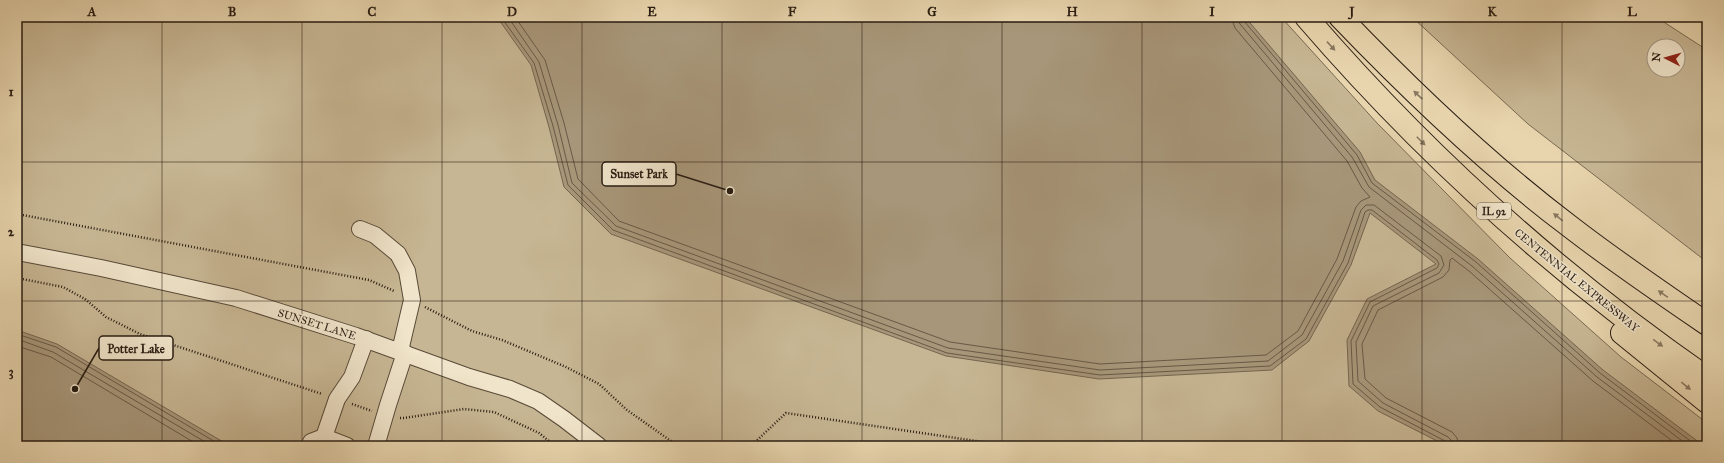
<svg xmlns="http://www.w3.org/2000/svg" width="1724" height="463" viewBox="0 0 1724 463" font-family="'IM FELL Great Primer',serif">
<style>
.green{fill:#c7b693;stroke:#786952;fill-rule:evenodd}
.water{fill:#a79679;stroke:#746550}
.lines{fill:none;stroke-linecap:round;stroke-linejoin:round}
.shore{stroke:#685946;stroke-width:1}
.minor-casing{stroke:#584a39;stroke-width:18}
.highway-casing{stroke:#281c12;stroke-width:24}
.path{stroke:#281c12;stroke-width:2.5;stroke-dasharray:1 2;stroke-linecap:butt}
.minor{stroke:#f0e4ca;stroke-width:16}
.highway{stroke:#e8d5ae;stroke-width:22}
.oneway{fill:#887860}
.grid{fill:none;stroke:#281c12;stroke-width:1;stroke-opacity:0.55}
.labels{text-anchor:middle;stroke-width:3;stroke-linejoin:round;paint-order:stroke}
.shield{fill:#f0e4ca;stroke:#645849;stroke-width:1}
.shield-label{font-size:10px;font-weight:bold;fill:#281c12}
.street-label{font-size:11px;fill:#281c12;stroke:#f0e4ca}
.leader{fill:none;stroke:#281c12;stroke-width:1.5}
.callout-dot{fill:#281c12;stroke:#f0e4ca;stroke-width:1.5}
.callout{fill:#f0e4ca;stroke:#281c12;stroke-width:1.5}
.callout-label{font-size:12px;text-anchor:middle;font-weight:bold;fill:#281c12}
.neatline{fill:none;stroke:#281c12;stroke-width:1.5}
.grid-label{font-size:13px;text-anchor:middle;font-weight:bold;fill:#281c12}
</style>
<rect width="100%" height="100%" fill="#e8d5ae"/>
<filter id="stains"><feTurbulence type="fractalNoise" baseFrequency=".005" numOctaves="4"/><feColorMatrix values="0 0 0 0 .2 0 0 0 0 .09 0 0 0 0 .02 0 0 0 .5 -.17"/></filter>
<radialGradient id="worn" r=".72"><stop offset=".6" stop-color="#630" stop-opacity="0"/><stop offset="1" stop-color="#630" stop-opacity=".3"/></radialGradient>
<g class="green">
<path d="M17,17H1281L1377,123L1510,258L1621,357L1707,423V446H17Z"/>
<path d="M1412,17H1656L1707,50V262L1528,124ZM1654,46H1678V70H1654Z"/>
</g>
<g class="water">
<path d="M497,17H1245L1360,152L1375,180L1478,259L1603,370L1704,446H1447L1378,411L1349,386L1347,340L1367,299L1436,264L1370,213L1351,265L1309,341L1272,370L1099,379L946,356L611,234L564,187L549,127L531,65Z"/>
<path d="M17,330L57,344L230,446H17Z"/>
</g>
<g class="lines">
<g class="shore">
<path d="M501,17L534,63L553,126L568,185L613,230L947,353L1100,375L1270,366L1306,339L1348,263L1365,212L1368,210H1372L1437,260L1439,264L1437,268L1370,302L1351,341L1353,384L1380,407L1445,441L1448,446"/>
<path d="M508,17L539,62L558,125L572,183L616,226L948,348L1100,370L1268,361L1302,335L1343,261L1361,210L1366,205H1374L1441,256L1444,265L1439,273L1373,306L1356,342L1358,381L1383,403L1448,437L1452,441L1453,446"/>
<path d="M515,17L545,60L564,123L578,179L619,221L950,342L1100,364L1266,355L1298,331L1337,259L1356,207L1361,201L1370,197L1362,188L1347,161L1235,28L1231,17"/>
<path d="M1237,17L1240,24L1352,157L1369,187L1472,266L1597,377L1689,446"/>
<path d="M1243,17L1244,21L1357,155L1372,183L1476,262L1600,373L1697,446"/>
<path d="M17,334L56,347L222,446"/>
<path d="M17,339L53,352L212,446"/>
<path d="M17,346L51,357L200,446"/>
<path d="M1459,446L1457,438L1452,432L1386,398L1365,379L1362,344L1378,310L1443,277L1449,270L1450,260L1452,258L1469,271L1593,381L1679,446"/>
</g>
<defs>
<g id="minor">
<path d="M360,229L375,235L398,254L407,271L412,300L400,351"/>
<path d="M17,252L101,268L236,298L356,336L469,377L510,389L538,401L564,419L599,446"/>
<path d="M309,446L311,442L324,437L326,446"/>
<path d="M347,446L324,437L337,399L352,377L366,339"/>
<path d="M376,446L388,405L405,353"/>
</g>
<g id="highway">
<path d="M1306,17C1424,154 1558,275 1707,378"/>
<path d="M1340,17C1411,91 1486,163 1568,225C1613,260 1660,292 1707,324"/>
<path d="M1622,333L1707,402"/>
</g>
</defs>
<use href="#minor" class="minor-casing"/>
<use href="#highway" class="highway-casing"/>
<g class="path">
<path d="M17,214L369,280L394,291"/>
<path d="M17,278L63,287L85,299L106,317L140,334L322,394"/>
<path d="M425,307L472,331L502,340L566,367L599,384L627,410L678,446"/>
<path d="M352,404L372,411"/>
<path d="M400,418H404L464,409L494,412L539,433L555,446"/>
<path d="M747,446L753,444L786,413L983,442L1031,446"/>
</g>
<use href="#minor" class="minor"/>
<use href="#highway" class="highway"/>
</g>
<defs><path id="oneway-solid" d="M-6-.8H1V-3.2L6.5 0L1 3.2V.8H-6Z"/></defs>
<g class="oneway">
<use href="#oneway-solid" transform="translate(1331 46) rotate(47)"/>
<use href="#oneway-solid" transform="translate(1418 95) rotate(-137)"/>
<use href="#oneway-solid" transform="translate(1421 141) rotate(45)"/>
<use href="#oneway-solid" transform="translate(1558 217) rotate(-141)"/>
<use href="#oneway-solid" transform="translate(1663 294) rotate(-145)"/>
<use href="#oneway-solid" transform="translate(1658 343) rotate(36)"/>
<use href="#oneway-solid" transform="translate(1686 386) rotate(39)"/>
</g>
<path class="grid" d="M162,17V446M302,17V446M442,17V446M582,17V446M722,17V446M862,17V446M1002,17V446M1142,17V446M1282,17V446M1422,17V446M1562,17V446M17,162H1707M17,301H1707"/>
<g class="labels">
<rect class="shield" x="1477" y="203" width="34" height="16" rx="3"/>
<g class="shield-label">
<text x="1494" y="215">IL 92</text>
</g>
<g class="street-label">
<text transform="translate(1577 280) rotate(39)" y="4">CENTENNIAL EXPRESSWAY</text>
<text transform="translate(317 324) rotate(17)" y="4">SUNSET LANE</text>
</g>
</g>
<path class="leader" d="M730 191L676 174M75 389L99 348"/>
<g class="callout-dot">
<circle cx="730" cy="191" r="4"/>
<circle cx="75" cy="389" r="4"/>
</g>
<g class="callout">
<rect x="602" y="162" width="74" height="24" rx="4"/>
<rect x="99" y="336" width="74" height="24" rx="4"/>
</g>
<g class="callout-label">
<text x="639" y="178">Sunset Park</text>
<text x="136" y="353">Potter Lake</text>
</g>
<rect width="1724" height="463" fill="none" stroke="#e8d5ae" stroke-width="44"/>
<g transform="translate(1666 58) rotate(276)"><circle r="19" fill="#f0e4ca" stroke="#a09480"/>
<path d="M0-3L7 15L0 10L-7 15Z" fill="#8f2418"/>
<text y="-6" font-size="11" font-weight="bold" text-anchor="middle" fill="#281c12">N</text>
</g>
<rect x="22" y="22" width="1680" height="419" class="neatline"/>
<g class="grid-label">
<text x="92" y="16">A</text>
<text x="232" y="16">B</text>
<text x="372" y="16">C</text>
<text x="512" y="16">D</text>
<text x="652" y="16">E</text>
<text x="792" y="16">F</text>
<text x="932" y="16">G</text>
<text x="1072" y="16">H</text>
<text x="1212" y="16">I</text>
<text x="1352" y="16">J</text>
<text x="1492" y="16">K</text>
<text x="1632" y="16">L</text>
<text x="11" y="96">1</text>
<text x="11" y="236">2</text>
<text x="11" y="376">3</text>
</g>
<rect width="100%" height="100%" filter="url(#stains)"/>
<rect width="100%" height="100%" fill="url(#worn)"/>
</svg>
